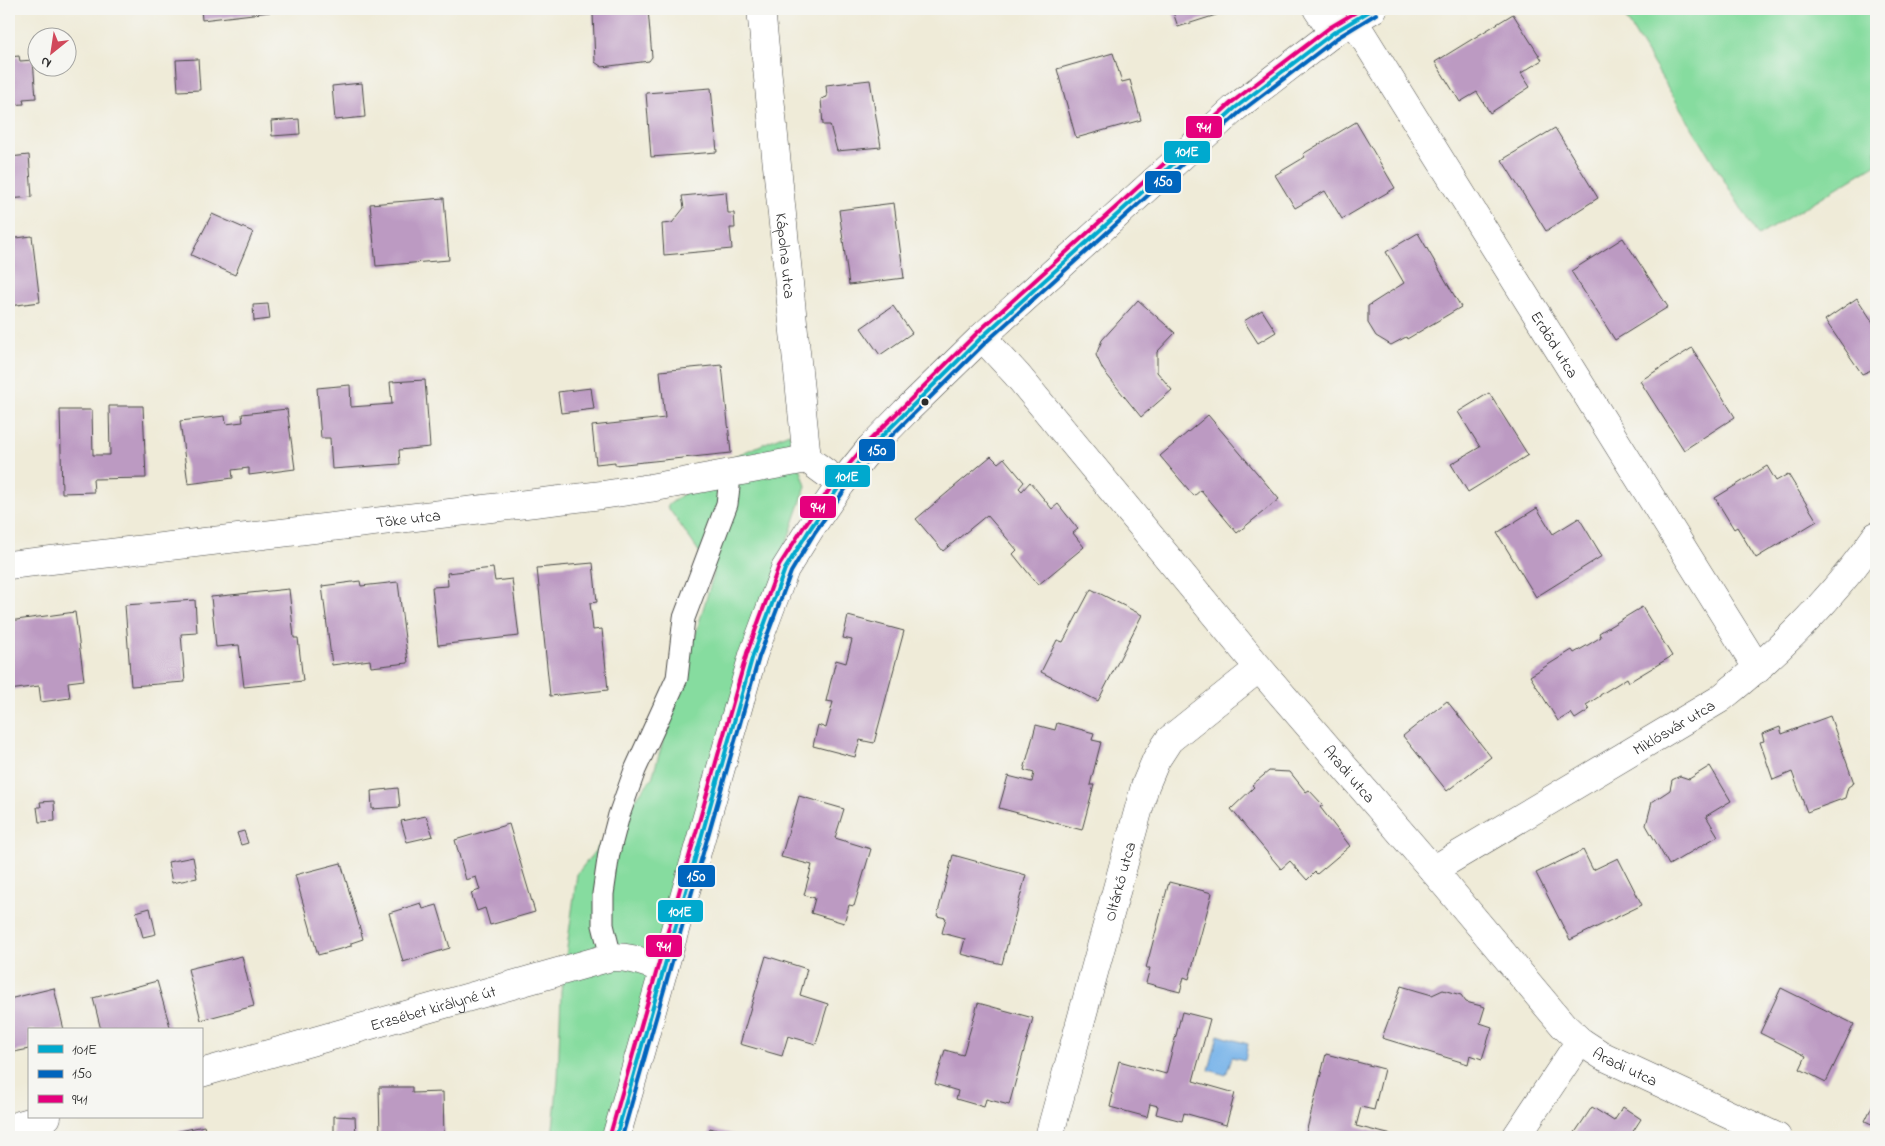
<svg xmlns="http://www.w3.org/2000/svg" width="1885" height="1146" viewBox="0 0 1885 1146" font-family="'Indie Flower',sans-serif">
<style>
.green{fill:#86dc9f;stroke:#588465}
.water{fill:#77b3e9;stroke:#516f8a}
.building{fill:#bc9ac2}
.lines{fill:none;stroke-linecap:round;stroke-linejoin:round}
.service-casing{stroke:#484845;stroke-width:23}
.minor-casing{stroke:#484845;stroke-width:29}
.tertiary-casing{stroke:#484845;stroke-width:29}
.service{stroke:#fff;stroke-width:21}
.minor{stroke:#fff;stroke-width:28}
.tertiary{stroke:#fff;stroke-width:28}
.bus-1-casing{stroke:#f6f6f2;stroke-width:8}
.bus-2-casing{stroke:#f6f6f2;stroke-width:8}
.bus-3-casing{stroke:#f6f6f2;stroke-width:8}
.bus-1{stroke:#00a9ce;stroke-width:4}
.bus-2{stroke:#0065bd;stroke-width:4}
.bus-3{stroke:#e5007d;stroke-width:4}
.bus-dot{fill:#2b2b2b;stroke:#f6f6f2;stroke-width:2}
.labels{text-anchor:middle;stroke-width:4;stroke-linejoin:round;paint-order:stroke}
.street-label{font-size:16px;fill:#2b2b2b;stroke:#f6f6f2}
.line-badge{stroke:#f6f6f2;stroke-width:2}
.badge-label{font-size:14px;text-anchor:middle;font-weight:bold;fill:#fff}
</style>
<rect width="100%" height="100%" fill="#f6f6f2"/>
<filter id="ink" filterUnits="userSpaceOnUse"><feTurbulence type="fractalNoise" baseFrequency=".02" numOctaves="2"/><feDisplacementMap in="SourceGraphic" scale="10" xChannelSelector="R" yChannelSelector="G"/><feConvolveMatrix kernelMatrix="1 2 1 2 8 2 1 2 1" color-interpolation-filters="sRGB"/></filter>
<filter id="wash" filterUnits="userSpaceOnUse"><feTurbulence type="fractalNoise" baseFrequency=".0096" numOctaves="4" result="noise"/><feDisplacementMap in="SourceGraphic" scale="20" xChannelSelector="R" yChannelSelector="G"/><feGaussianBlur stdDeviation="1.12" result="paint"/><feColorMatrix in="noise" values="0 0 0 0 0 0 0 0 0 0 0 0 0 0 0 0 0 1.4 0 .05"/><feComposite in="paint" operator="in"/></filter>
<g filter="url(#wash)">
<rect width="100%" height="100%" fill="#efebd8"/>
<g class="green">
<path d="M1620,9H1876V164L1758,236Z"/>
<path d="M789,433L806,486L749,653L609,1137H552L558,1080L561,992L577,874L652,778L714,573L667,506L733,457Z"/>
</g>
<path class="water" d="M1218,1035L1248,1044L1245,1060L1232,1057L1226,1075L1209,1070Z"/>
<g id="blocks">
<g class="building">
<path d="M201,9H269L270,12L202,20Z"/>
<path d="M597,9H648L652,57L649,61L602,67L595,62L593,14Z"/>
<path d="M1172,9H1235L1178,27Z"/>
<path d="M1513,14L1542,60L1521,73L1530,87L1490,113L1477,92L1460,102L1435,62Z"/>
<path d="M1113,53L1122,82L1130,80L1141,120L1076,138L1057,69Z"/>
<path d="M19,56L20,61L33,60L36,98L23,99L24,104L9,105V57Z"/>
<path d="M198,59L200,90L178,91L176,60Z"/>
<path d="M870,80L881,147L837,151L830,125H823L821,99L827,97L826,85Z"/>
<path d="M362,83L365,117L335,120L332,86Z"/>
<path d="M711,88L717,152L651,157L646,93Z"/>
<path d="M299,119L300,134L272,136L271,121Z"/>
<path d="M1356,122L1395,188L1342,219L1325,191L1295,208L1275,175L1305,157L1303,154Z"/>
<path d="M1555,128L1598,198L1546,231L1502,160Z"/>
<path d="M29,155L32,197L9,199V157Z"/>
<path d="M726,192L728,213H734L735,228H730L732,249L664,255L662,224L672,223L684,208L682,196Z"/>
<path d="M444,198L449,260L376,266L370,204Z"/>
<path d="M894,203L904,278L849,285L839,210Z"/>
<path d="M212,214L253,232L235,275L191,255Z"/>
<path d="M1418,233L1461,307L1407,339L1406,337L1391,345L1376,336L1368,323V306L1404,283L1386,252Z"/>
<path d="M32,236L40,302L9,306V239Z"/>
<path d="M1623,238L1668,307L1615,340L1571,271Z"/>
<path d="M1857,298L1876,327V368L1862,374L1825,320Z"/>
<path d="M1138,300L1175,333L1157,352V372L1172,390L1141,417L1103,370L1096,355L1102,340Z"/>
<path d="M268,304L270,319L254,321L253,305Z"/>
<path d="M893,306L912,333L880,355L861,328Z"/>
<path d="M1262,310L1276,332L1258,343L1244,321Z"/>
<path d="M1692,348L1735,417L1684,450L1640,381Z"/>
<path d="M722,365L731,453L615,465V462L596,464L592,426L665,418L660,371Z"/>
<path d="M425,380L430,447L399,450L400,464L332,469L330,438H321L317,388L350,385L351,407L392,404L390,382Z"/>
<path d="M591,388L594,409L561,413L558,392Z"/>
<path d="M1489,393L1528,455L1468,492L1451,464L1480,447L1458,412Z"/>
<path d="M109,406H143L146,478L93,479L94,492L62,493L60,410H92L93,455H110Z"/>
<path d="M287,409L295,469L249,475V468L232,470L233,478L188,484L180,421L225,416L226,424L234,423L243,422L242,414Z"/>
<path d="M1208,415L1279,499L1237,533L1201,490L1194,496L1160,456Z"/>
<path d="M991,456L998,463L1004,458L1024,482L1019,488L1022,491L1030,482L1052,509L1058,504L1078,529L1073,533L1084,547L1038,585L1013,554L1017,550L987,515L943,551L916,519Z"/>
<path d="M1767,466L1776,481L1788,474L1817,521L1756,558L1737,527L1734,529L1715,498Z"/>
<path d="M1537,508L1553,534L1579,518L1602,556L1536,597L1497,533Z"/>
<path d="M593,563L597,602L590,603L593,630L602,629L608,690L550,696L537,568Z"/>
<path d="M493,568L495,581L512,579L519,636L438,645L432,587L448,586L447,573Z"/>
<path d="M360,581L361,586L398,582L408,663L371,667L370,660L332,665L322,586Z"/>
<path d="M289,589L294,638H298L303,681L244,687L239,645L216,647L211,597Z"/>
<path d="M1091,589L1142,615L1098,701L1041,672L1057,640L1063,642Z"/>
<path d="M195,600L197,633L181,634L185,682L131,686L125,605Z"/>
<path d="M1642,607L1672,656L1629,682L1627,678L1600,695V696L1586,705L1589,710L1575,719L1571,713L1558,721L1530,676L1572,650L1574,653L1588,645L1601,637L1599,633Z"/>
<path d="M75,612L84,680L68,682L70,698L41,702L39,686L9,690V621Z"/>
<path d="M848,616L904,631L874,743L860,740L855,757L813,746L818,725L826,728L833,702L826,701L836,660L846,663L852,640L843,638Z"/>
<path d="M1447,701L1491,757L1447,791L1403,736Z"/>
<path d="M1830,716L1854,783L1848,787L1845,798L1807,812L1792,772L1773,780L1760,742L1764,741L1762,734L1780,727L1782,734Z"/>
<path d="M1057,723L1094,733L1092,740L1101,742L1090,785H1094L1082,830L999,808L1008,776L1032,782L1034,773L1024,770L1036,725L1055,730Z"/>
<path d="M1710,766L1731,801L1706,816L1718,836L1669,865L1646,825L1652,802L1670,790L1672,780L1680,776L1689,779Z"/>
<path d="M1269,771L1290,772L1306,792L1309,790L1323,805L1320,807L1350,846L1317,874L1315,872L1307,880L1290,861L1281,869L1231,809L1254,787L1252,785Z"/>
<path d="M398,788L400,807L372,809L371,791Z"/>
<path d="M799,796L844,809L835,838L871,849L854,906L849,905L844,923L811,913L815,898L804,895L812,865L781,857Z"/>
<path d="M54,801L55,821L39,822L37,807H41L40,802Z"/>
<path d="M426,816L433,836L407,842L401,821Z"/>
<path d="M509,824L535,912L490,925L485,908L477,911L471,893L480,890L476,877L466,880L455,840Z"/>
<path d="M244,831L248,843L241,845L237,833Z"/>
<path d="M1583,850L1593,870L1618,858L1642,905L1570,940L1536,873Z"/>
<path d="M953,855L1026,875L1002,964L961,954L965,939L942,933L946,918L937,916Z"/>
<path d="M193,857L197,878L172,883L168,862Z"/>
<path d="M341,863L363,939L351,943V946L318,955L295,875Z"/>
<path d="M1169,882L1212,893L1189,979L1184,977L1180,992L1146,983L1150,968H1146Z"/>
<path d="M421,903L423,909L437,905L450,948L403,962L389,913Z"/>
<path d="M150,908L156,934L143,937L136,912Z"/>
<path d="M242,956L254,1006L201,1020L188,969Z"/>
<path d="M766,956L807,969L800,995L828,1004L816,1044L788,1036L782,1056L740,1044Z"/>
<path d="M157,981L171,1030H101L93,998Z"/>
<path d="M1401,986L1432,995L1443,990L1461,995L1466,1002L1485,1007L1480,1023L1492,1027L1482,1059L1470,1055L1468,1064L1382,1038Z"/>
<path d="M54,988L64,1030H29V1049L9,1053V999Z"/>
<path d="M1781,988L1854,1024L1826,1082L1800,1069L1806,1056L1760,1033Z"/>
<path d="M978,1003L1033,1018L1009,1105L986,1099L984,1107L956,1099L958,1091L935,1084L945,1050L963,1055Z"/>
<path d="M1182,1012L1210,1019L1193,1081L1235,1093L1226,1125L1184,1113L1182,1121L1156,1114L1158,1106L1150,1104L1147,1117L1110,1107L1113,1094L1111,1093L1119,1061L1166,1074Z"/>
<path d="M1326,1054L1384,1069L1374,1110L1361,1107L1356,1126L1400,1137H1305Z"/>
<path d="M379,1087H412V1093L443,1092L444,1137H380Z"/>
<path d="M1876,1098V1126L1865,1121Z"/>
<path d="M1592,1107L1614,1121L1623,1107L1641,1119L1632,1133L1639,1137H1572Z"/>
<path d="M334,1116L355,1117L356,1137H334Z"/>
<path d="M204,1126L207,1137H156L155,1136Z"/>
<path d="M710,1128L743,1137H708Z"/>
</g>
</g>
</g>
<g filter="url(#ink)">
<use href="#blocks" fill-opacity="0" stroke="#484845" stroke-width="1"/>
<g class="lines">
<defs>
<path id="service" d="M611,957L603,925V894L609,853L619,815L635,770L677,678L684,618L727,504L729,487L725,474"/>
<g id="minor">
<path id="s1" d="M761,9L807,459L841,484"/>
<path d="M1317,9L1333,33"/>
<path id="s2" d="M1353,20L1758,669"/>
<path id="s3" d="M982,337L1017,375L1259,668L1433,870L1563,1025L1580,1041L1603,1056L1777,1137"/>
<path id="s4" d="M9,565L602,495L650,488L807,459"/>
<path id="s5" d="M1433,870L1720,699C1779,652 1833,598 1876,536"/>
<path id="s6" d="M201,1073L611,957C630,956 646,963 664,969"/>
<path d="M9,1128L47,1117"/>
<path id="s7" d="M1049,1137L1145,786L1156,760L1169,740L1259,668"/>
<path d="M1516,1137L1580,1041"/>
</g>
<path id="tertiary" d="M616,1137L753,655L785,569L810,529L841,484L871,447L905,412L982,337L1235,108L1333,33L1373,9"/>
</defs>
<use href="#service" class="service-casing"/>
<use href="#minor" class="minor-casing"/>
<use href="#tertiary" class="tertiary-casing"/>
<use href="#service" class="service"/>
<use href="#minor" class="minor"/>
<use href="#tertiary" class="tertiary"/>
<defs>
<path id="bus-1" d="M616,1137L753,655L785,569L810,529L841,484L871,447L982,337L1235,108L1333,33L1373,9"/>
<path id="bus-2" d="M622,1137L759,657L791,572L815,532L846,488L876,451L986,342L1239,113L1337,38L1376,14"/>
<path id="bus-3" d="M610,1135L747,653L779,566L805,525L836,480L867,443L978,332L1231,103L1329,28L1361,9"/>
</defs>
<use href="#bus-1" class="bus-1-casing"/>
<use href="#bus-2" class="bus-2-casing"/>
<use href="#bus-3" class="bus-3-casing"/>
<use href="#bus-1" class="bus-1"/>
<use href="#bus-2" class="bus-2"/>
<use href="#bus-3" class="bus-3"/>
</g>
</g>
<circle class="bus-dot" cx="925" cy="402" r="4.5"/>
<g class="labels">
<g class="street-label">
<text dy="6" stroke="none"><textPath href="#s1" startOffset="248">Kápolna utca</textPath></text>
<text dy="6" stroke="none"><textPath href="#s2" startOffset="382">Erdőd utca</textPath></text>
<text dy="6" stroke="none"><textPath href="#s4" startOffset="402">Tőke utca</textPath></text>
<text dy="6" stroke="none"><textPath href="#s5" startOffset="280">Miklósvár utca</textPath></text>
<text dy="6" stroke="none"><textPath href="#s3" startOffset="571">Aradi utca</textPath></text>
<text dy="6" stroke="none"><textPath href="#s7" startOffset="265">Oltárkő utca</textPath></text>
<text dy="6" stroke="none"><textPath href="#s6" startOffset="241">Erzsébet királyné út</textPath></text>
<text dy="6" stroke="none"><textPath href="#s3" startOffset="976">Aradi utca</textPath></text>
</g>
</g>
<g class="line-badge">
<rect x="1185" y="115" width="38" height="24" rx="5" fill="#e5007d"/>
<rect x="1163" y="140" width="48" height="24" rx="5" fill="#00a9ce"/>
<rect x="1144" y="170" width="38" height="24" rx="5" fill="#0065bd"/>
<rect x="858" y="438" width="38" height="24" rx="5" fill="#0065bd"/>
<rect x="824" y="464" width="47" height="24" rx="5" fill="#00a9ce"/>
<rect x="799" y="495" width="38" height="24" rx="5" fill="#e5007d"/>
<rect x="677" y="864" width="39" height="24" rx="5" fill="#0065bd"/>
<rect x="657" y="899" width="47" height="24" rx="5" fill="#00a9ce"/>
<rect x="645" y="934" width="38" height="24" rx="5" fill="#e5007d"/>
</g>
<g class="badge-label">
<text x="1204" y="132">941</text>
<text x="1187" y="156">101E</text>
<text x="1163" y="186">150</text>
<text x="877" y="455">150</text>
<text x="847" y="481">101E</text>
<text x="818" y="512">941</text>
<text x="696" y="881">150</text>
<text x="680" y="916">101E</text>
<text x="664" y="951">941</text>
</g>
<rect width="1885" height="1146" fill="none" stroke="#f6f6f2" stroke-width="30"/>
<rect x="28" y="1028" width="175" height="90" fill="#f6f6f2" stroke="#a5a5a2"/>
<rect x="38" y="1045" width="25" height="8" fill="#00a9ce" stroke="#a5a5a2"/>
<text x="72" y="1054" font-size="15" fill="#2b2b2b">101E</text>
<rect x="38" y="1070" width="25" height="8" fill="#0065bd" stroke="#a5a5a2"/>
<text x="72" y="1078" font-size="15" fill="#2b2b2b">150</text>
<rect x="38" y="1095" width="25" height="8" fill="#e5007d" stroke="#a5a5a2"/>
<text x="72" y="1104" font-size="15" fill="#2b2b2b">941</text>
<g transform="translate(52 52) rotate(210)"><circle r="24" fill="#f6f6f2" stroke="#a5a5a2"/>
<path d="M0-4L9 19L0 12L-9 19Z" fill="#d1495b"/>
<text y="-8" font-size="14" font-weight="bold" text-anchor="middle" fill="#2b2b2b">N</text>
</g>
</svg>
